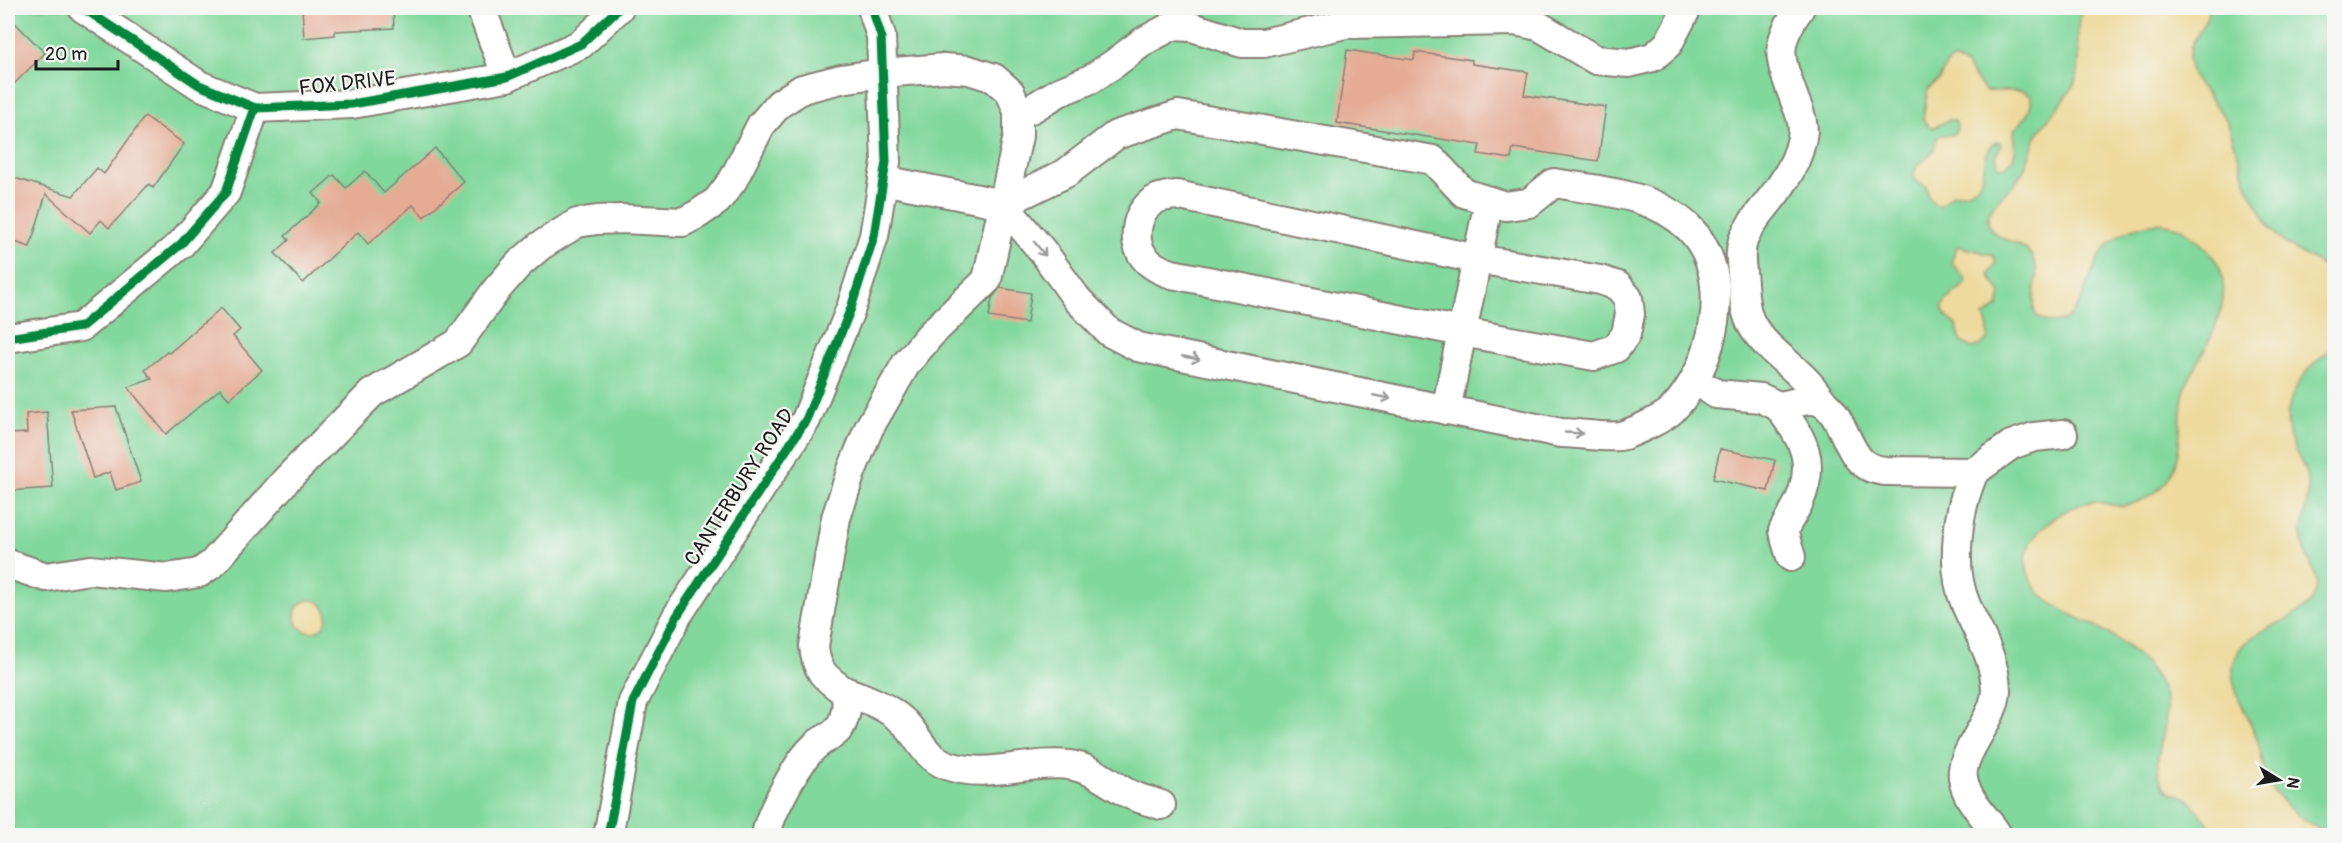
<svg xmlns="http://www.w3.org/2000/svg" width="2342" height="843" viewBox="0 0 2342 843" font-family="Pangolin,sans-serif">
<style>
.green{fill:#81d89c;stroke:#4e7a5c;stroke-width:1.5}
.sand{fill:#eeda9e;stroke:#857b5d;stroke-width:1.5}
.building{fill:#e5ab95}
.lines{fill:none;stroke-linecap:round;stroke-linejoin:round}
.minor-casing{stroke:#877f73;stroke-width:32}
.minor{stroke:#fff;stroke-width:28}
.cycleway-casing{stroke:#f6f6f2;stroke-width:13}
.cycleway{stroke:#00873e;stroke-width:9}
.oneway{stroke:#999}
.labels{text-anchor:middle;stroke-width:4.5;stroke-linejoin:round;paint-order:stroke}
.street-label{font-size:21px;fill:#1c1c1c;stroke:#f6f6f2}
</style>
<rect width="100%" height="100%" fill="#f6f6f2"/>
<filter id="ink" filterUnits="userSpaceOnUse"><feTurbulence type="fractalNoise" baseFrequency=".0167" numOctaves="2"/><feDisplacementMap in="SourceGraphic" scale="12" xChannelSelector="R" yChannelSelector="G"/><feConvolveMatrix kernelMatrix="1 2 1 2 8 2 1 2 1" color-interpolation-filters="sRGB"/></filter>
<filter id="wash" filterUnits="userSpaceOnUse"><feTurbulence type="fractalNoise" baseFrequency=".008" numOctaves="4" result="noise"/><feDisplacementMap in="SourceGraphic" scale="24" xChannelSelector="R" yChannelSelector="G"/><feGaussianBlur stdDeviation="1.35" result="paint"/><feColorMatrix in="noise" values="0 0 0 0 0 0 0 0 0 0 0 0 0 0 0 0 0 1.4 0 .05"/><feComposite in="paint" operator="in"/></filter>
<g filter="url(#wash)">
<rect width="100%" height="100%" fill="#f2e2ca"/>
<rect class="green" x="8" y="8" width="2326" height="827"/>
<g class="sand">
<path d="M2084,8H2210L2208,15L2191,46L2188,60L2192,76L2227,120L2249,190L2270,228L2284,243L2334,273V347C2301,371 2276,403 2293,446C2298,458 2307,469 2308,483C2310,504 2298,526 2303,546C2306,559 2317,571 2317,584C2317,620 2253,624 2238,652C2221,685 2250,712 2258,742C2263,759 2263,778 2275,793C2289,811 2309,823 2328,835H2217C2213,830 2192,802 2188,799C2176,792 2167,796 2160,779C2156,768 2158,755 2161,743C2171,706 2169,688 2141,659C2127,645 2109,633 2091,624C2062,610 2026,597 2026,559C2026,533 2068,504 2092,502C2099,501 2106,504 2112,505C2129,508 2148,499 2160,488C2186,464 2177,427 2183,396C2186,381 2194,371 2200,359C2215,330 2237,286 2213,257C2205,246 2189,232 2177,227C2152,217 2118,230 2103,251C2087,271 2085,316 2058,322C2048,324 2042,321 2035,314C2030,295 2044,268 2029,252C2018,240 1989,240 1988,220C1988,202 2014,189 2022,173C2029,161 2031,147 2037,135C2048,115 2069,100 2076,79C2085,56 2070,36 2084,8Z"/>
<path d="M1953,59L1966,65L1985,91H2022L2031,96C2033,110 2024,120 2014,130C2015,144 2019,160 2003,168L1998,166L1996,155L2001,145L1998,141C1973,152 1999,194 1953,194L1941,205H1936L1929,198L1926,186L1918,183L1913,175L1917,166L1933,152L1936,140L1940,135H1953C1958,131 1958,124 1954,120H1948L1933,128L1928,126L1923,119L1928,89L1939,79L1946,65Z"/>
<path d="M1958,246L1993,255L1996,262L1989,275L2001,293L1998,307L1984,316L1988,328V339L1981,345L1972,348L1961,342L1956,324C1927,305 1953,297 1966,283L1965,277C1953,265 1947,263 1958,246Z"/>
<circle cx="311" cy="616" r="16"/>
</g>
<g id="blocks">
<g class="building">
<path d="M302,8H393L394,28L335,31V35L304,38Z"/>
<path d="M8,16L45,53L8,90Z"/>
<path d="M1347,50L1414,60L1415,52L1472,60V64L1528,72L1524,95L1606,107L1598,161L1513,148L1511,159L1478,154L1480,145L1337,123Z"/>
<path d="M145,116L184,144L153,188L149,184L109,228L101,220L90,233L46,194L30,247L8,240V176L73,196L97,168L104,174Z"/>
<path d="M435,148L464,182L424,217L413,205L368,244L358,232L303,283L275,253L289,240L285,236L321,203L313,193L334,175L346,188L365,171L384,193Z"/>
<path d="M1000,288L1031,293L1027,323L989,317L992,298Z"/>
<path d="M221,308L240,330L233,336L262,370L229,399L220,389L166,434L128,387L152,379L145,370L167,352L169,353Z"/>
<path d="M116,407L141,482L116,490L110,472L93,478L71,410Z"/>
<path d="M47,412L53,488L8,491V434L27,433L26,414Z"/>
<path d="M1720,449L1775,460L1768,491L1713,479Z"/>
</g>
</g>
</g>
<g filter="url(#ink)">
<use href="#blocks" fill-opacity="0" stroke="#877f73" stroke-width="1.5"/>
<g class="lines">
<defs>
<g id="minor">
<path d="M83,8L199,85L255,108L352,104L507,77L581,44L619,8"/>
<path d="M481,8L507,77"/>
<path d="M1800,8C1772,47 1780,59 1795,101C1799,110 1803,121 1803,131C1800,159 1784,183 1767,204C1759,214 1749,225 1744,238C1738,252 1742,268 1743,283C1744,297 1745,314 1753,327C1767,350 1793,365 1810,385C1815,391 1819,397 1824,403"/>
<path d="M1018,111L1031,109L1059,92L1091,79L1115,63L1144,41L1172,26L1192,27L1242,43H1264L1345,24L1515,21L1539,26L1596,60L1629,63L1653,57L1668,44L1687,8"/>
<path d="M883,180L1003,204L1066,173L1116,135L1178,115L1433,160L1464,193L1505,206L1529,203L1554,183C1601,191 1653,193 1689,228C1736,274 1715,367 1672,410C1665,418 1635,431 1624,435C1613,439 1575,433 1561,433L1138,347L1109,332L1077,299L1044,253L1003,204"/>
<path d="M8,338L81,327L181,244L226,192L255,108"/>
<path d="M1709,389L1716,394L1761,398L1778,406"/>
<path d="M1446,410L1462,332L1594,356L1616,348L1626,334L1630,314L1628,298L1618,286L1600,280L1477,259L1176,195C1170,196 1163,196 1157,199C1137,208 1130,239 1144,257C1151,266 1162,271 1172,274L1462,332L1489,201"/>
<path d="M1974,472C1958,509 1949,566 1966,605C1978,633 1995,657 1996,690C1996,719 1959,752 1963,778C1966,800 1987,818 1998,836"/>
<path d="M1791,557L1783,531C1788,521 1794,512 1799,502C1817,460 1803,439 1778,406C1789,405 1801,400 1811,400C1840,400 1844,448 1863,463C1869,468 1877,470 1885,471L1974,472L2011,445L2034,437L2063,434"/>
<path d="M8,564L46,577L90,570L167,578L199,573L212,564L288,478L372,393L458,343L497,289L519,264L540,246L577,223L597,220L622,219L683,222L698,214L717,201L733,180L761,125L779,104L802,89L841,79L882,73L944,68L969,70L994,78L1010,92L1018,111V136L987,280L930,335L906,364L869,428L851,472L836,518L814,646C816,671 825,678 844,691"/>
<path d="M608,836L633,702L677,616L806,420L851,308L874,236L886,162L881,36L872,8"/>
<path d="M766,836C769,814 798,761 815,746C823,738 834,737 840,727C846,717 849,701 844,691C865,698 889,707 905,723C920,739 924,756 946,765C987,780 1028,760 1069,765C1092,768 1107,782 1127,793C1138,799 1150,801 1161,805"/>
</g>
</defs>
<use href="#minor" class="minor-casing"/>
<use href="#minor" class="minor"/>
<defs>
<g id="cycleway">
<path d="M83,8L199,85L255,108L352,104L507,77L581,44L619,8"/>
<path d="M8,338L81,327L181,244L226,192L255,108"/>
<path d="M608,836L633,702L677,616L806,420L851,308L874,236L886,162L881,36L872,8"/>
</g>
</defs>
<use href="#cycleway" class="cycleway-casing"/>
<use href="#cycleway" class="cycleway"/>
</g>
<defs><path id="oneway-shaft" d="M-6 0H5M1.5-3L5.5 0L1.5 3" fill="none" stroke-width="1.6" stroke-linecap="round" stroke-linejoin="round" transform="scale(1.5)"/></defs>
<g class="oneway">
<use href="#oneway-shaft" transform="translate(1040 249) rotate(51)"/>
<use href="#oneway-shaft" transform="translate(1191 358) rotate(11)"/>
<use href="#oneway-shaft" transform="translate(1382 397) rotate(11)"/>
<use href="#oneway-shaft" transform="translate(1574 433) rotate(3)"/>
</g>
</g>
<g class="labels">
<g class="street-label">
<text transform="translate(347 83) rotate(-6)" y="7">FOX DRIVE</text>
<text transform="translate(739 487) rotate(-57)" y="7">CANTERBURY ROAD</text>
</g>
</g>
<rect width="2342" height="843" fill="none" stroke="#f6f6f2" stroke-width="30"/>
<g transform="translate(2279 780) rotate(101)" stroke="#f6f6f2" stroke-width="4.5" paint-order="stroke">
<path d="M0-4.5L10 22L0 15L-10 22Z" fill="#1c1c1c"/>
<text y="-9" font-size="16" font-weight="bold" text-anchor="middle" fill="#1c1c1c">N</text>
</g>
<path d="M36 60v9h82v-9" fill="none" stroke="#1c1c1c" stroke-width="3"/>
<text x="45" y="60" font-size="18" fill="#1c1c1c" stroke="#f6f6f2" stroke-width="4.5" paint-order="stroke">20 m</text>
</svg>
